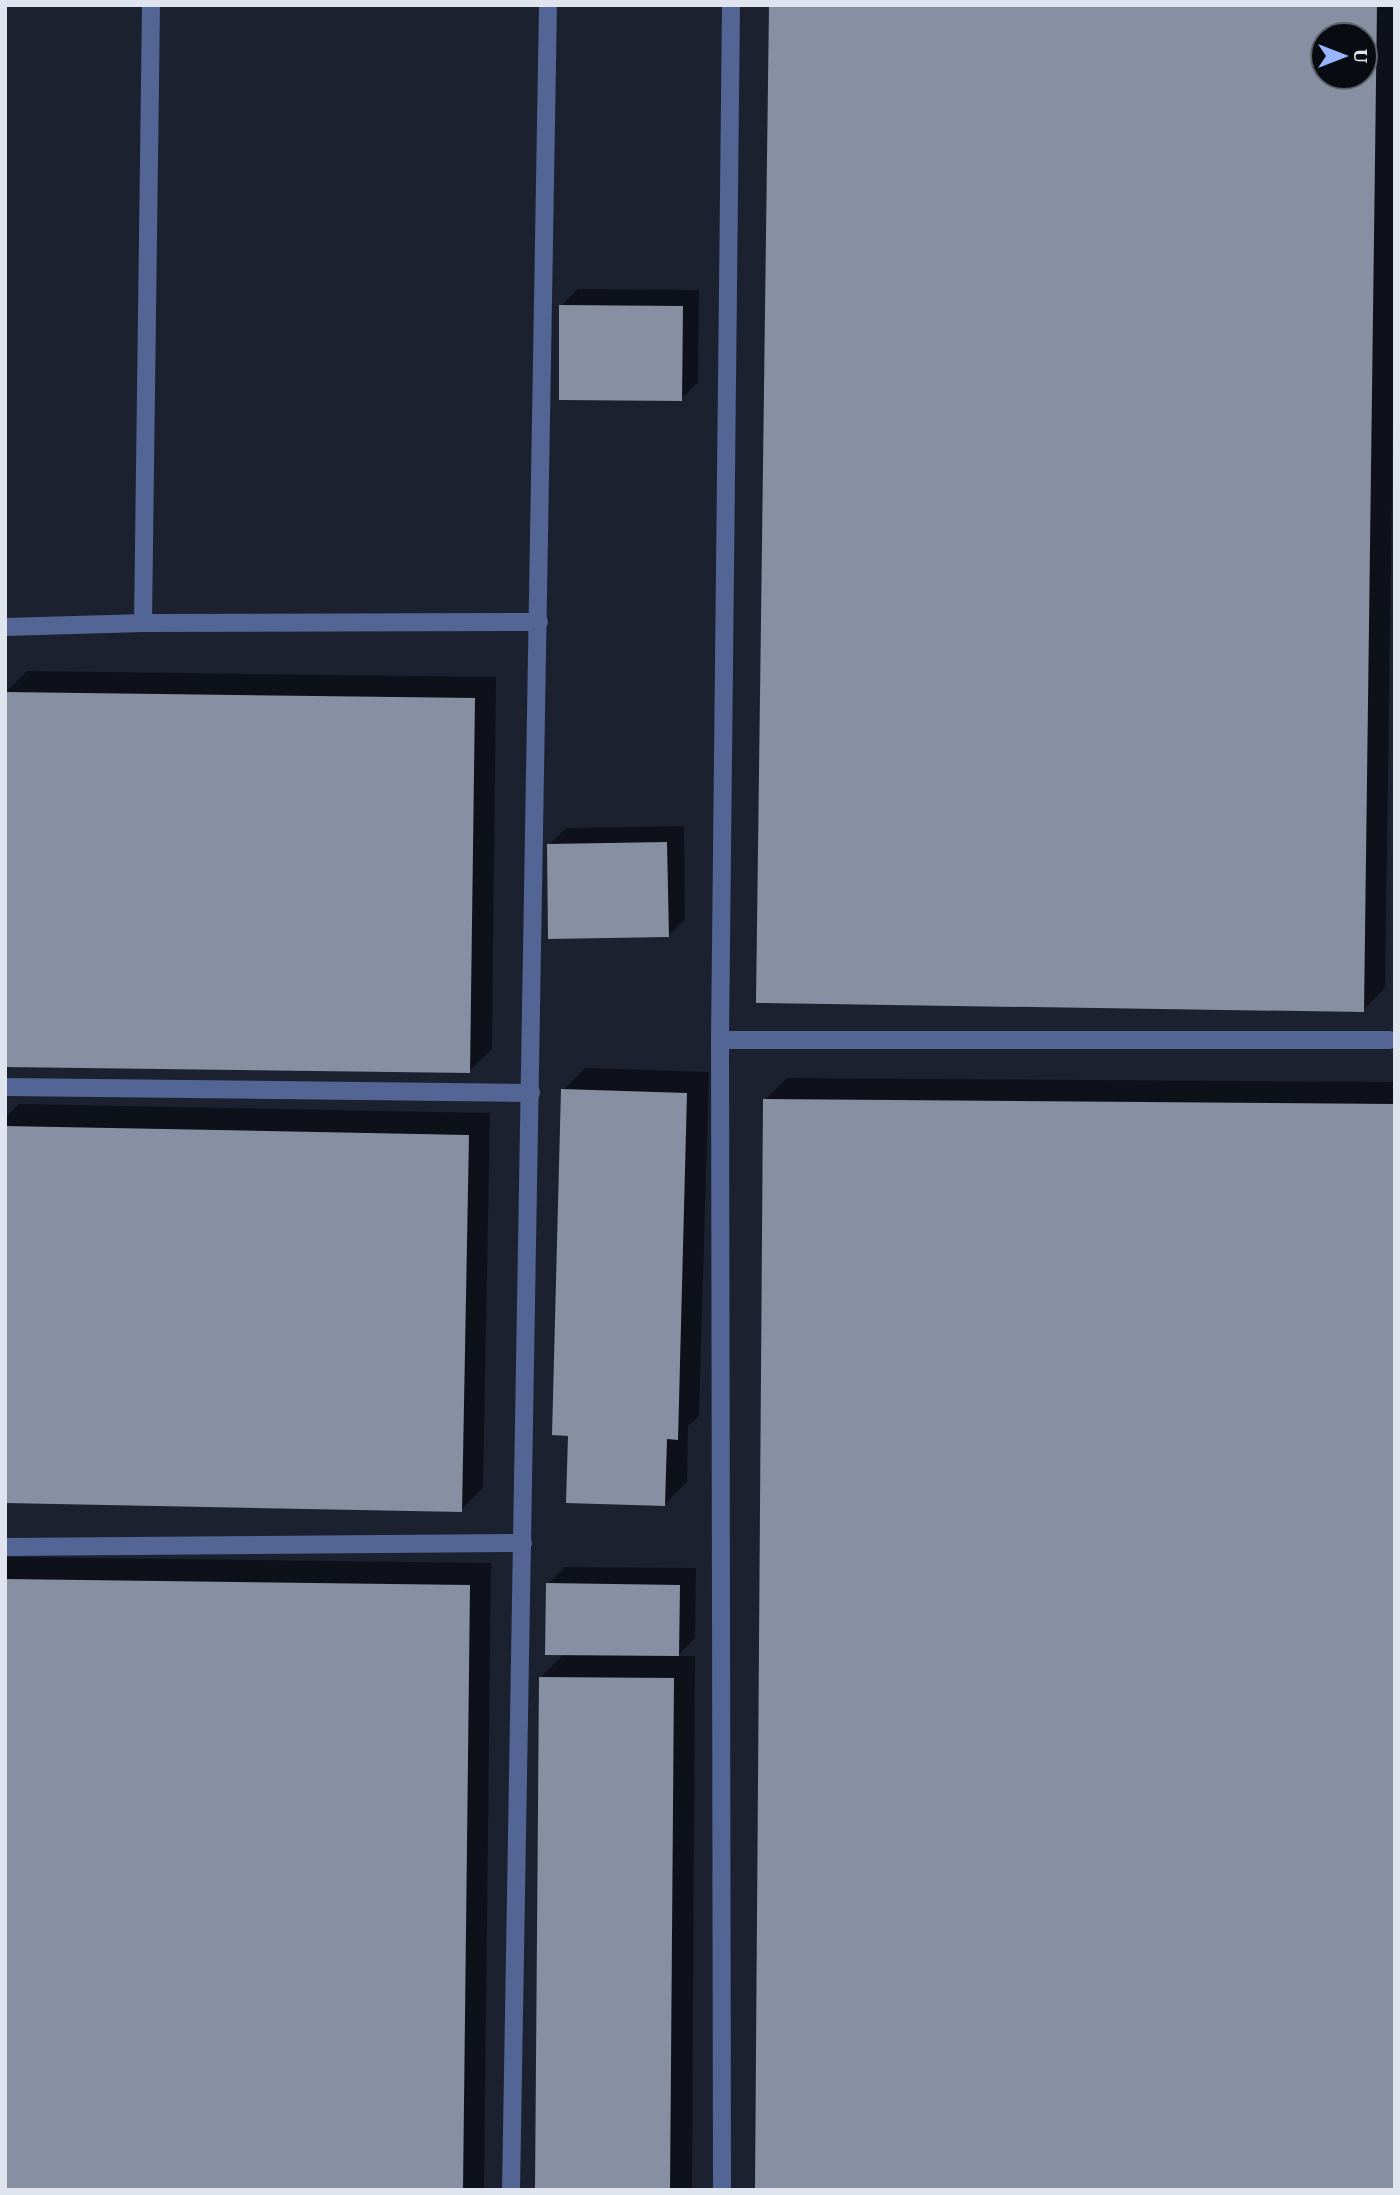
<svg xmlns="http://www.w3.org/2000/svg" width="1400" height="2195" viewBox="0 0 1400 2195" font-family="'IBM Plex Serif',serif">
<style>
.shadow{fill:#0007;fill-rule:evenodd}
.building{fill:#878fa2;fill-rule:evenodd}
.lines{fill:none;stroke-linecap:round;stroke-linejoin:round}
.service{stroke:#536595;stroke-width:18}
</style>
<rect width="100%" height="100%" fill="#1b212f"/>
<g class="shadow">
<path d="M771,5H1395V283L1385,988L1363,1010ZM1323,35H1365V77H1323Z"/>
<path d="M578,289L699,290L698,382L681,399L561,306Z"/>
<path d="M27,671L496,677L492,1049L469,1071L5,693Z"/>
<path d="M684,826L685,919L668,936L549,845L566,828Z"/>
<path d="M585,1068L709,1072L699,1416L688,1426L687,1482L665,1504L563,1090Z"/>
<path d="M787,1078L1395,1082V2190L765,1100Z"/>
<path d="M19,1104L490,1113L483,1488L461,1510L5,1502V1118Z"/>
<path d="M5,1557L491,1563L484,2190H5Z"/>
<path d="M565,1567L696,1568L695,1638L677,1656H695L692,2190H537L540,1678L565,1653L548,1584Z"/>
</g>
<g class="building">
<path d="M769,5H1377L1364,1012L756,1003ZM1323,35H1365V77H1323Z"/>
<path d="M559,305L683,306L682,401L559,400Z"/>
<path d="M5,692L475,698L470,1073L5,1067Z"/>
<path d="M667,842L669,937L548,939L547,844Z"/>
<path d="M561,1089L687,1093L678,1440L667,1439L665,1506L566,1503L568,1436L552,1435Z"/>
<path d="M763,1099L1395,1104V2190H755Z"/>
<path d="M5,1126L469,1135L462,1512L5,1503Z"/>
<path d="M5,1579L470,1585L463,2190H5Z"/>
<path d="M546,1583L680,1585L679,1656L545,1655Z"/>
<path d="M539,1677L674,1678L670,2190H535Z"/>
</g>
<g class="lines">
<g class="service">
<path d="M143,623L151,5"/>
<path d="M5,627L143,623L539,622"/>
<path d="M720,1040H1390"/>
<path d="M5,1087L531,1093"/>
<path d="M5,1547L523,1543"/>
<path d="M511,2190L548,5"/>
<path d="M722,2190L720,1040L731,5"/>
</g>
</g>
<rect width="1400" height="2195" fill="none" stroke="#e0e4ef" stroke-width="14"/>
<g transform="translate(1344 56) rotate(90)"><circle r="33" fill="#080b11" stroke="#5e626a" stroke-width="2"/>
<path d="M0-5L12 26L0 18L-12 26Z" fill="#99b5fd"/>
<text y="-10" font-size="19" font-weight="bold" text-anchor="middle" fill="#e0e4ef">U</text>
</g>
</svg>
